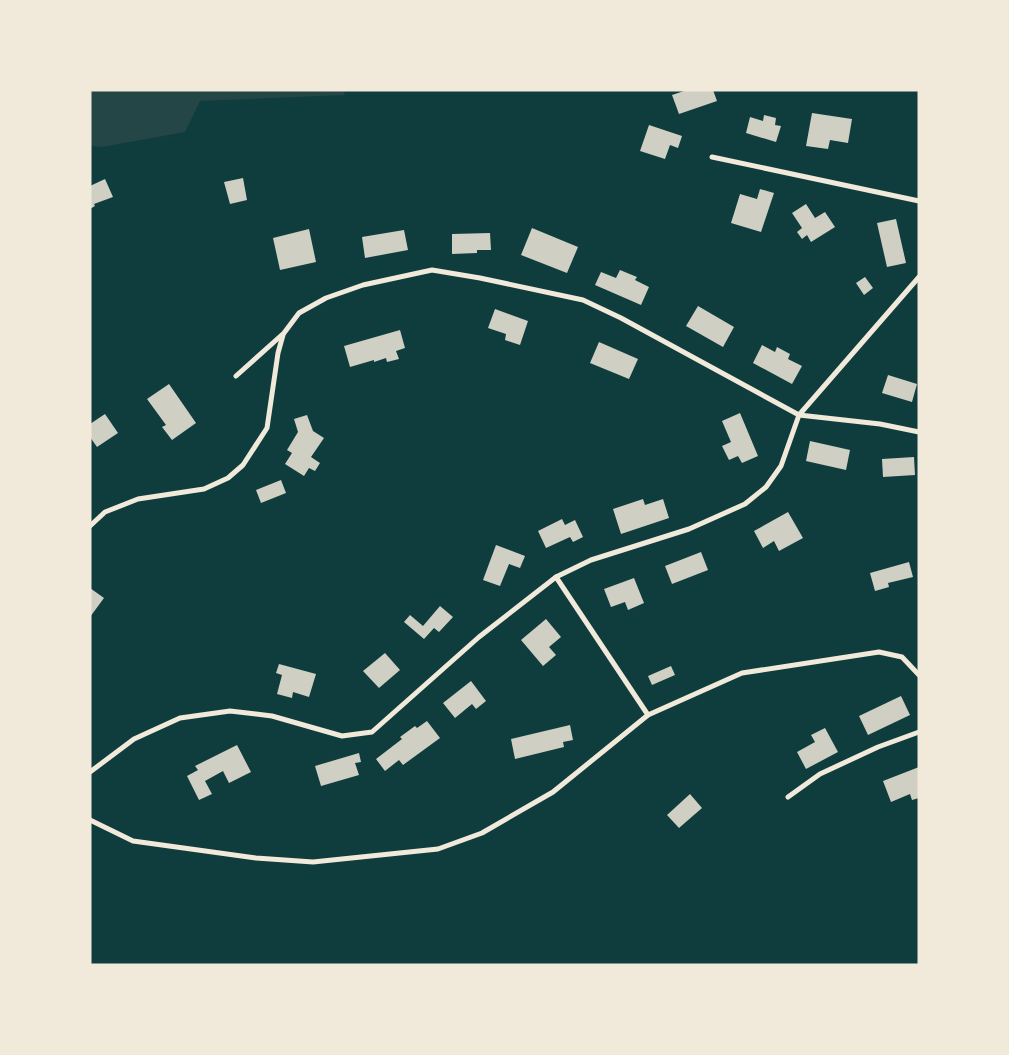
<svg xmlns="http://www.w3.org/2000/svg" width="1009" height="1055" viewBox="0 0 1009 1055" font-family="'PT Sans Narrow',sans-serif">
<style>
.green{fill:#244646}
.building{fill:#cfcfc3}
.lines{fill:none;stroke-linecap:round;stroke-linejoin:round}
.minor{stroke:#f1e9da;stroke-width:5}
</style>
<rect width="100%" height="100%" fill="#0f3d3e"/>
<path class="green" d="M90,90H345L344,95L200,101L185,132L102,147L90,146Z"/>
<g class="building">
<path d="M687,90H713L717,101L679,114L672,95Z"/>
<path d="M812,113L852,119L848,143L830,140L828,149L806,146Z"/>
<path d="M764,115L776,118L775,125L781,126L776,142L746,133L750,117L763,121Z"/>
<path d="M649,125L682,136L678,148L670,145L665,159L640,151Z"/>
<path d="M243,178L247,200L230,204L224,182Z"/>
<path d="M105,179L113,197L94,204L95,206L90,209V186Z"/>
<path d="M760,189L774,193L761,232L731,223L740,194L757,199Z"/>
<path d="M806,204L815,218L825,212L835,227L811,242L807,235L802,239L797,232L802,228L792,213Z"/>
<path d="M896,219L906,263L887,267L877,223Z"/>
<path d="M532,228L578,247L567,273L521,255Z"/>
<path d="M309,229L316,262L280,270L273,238Z"/>
<path d="M404,230L408,250L365,258L362,237Z"/>
<path d="M490,233L491,250H477V253L452,254V234Z"/>
<path d="M620,270L637,277L635,280L649,287L641,305L595,285L601,272L616,278Z"/>
<path d="M865,277L873,288L864,295L856,283Z"/>
<path d="M698,306L734,327L723,347L686,326Z"/>
<path d="M495,309L528,321L520,345L505,340L506,334L488,328Z"/>
<path d="M400,330L405,348L396,351L399,359L387,362L386,358L374,362V360L350,367L344,346Z"/>
<path d="M599,342L638,359L629,379L590,363Z"/>
<path d="M762,345L775,352L777,347L790,354L788,359L802,366L792,384L753,363Z"/>
<path d="M888,375L917,384L912,402L882,393Z"/>
<path d="M169,384L196,423L172,440L162,427L166,425L147,399Z"/>
<path d="M740,413L758,456L742,463L738,456L729,460L722,446L731,442L722,421Z"/>
<path d="M105,414L118,433L97,447L90,437V424Z"/>
<path d="M307,415L313,431L324,438L311,457L320,463L315,471L309,468L304,476L285,464L292,453L287,450L298,432L294,419Z"/>
<path d="M810,441L850,450L846,470L806,461Z"/>
<path d="M914,457L915,475L883,477L882,459Z"/>
<path d="M281,480L286,493L261,503L256,490Z"/>
<path d="M643,499L645,505L663,499L669,518L621,534L613,509Z"/>
<path d="M788,512L803,538L779,551L774,541L763,548L754,531Z"/>
<path d="M562,519L565,525L575,520L583,537L573,542L570,537L546,548L538,531Z"/>
<path d="M496,545L525,556L520,568L509,564L500,586L483,580Z"/>
<path d="M701,552L708,570L672,584L665,566Z"/>
<path d="M909,562L913,577L888,583L889,587L875,591L870,573Z"/>
<path d="M634,578L644,603L628,610L625,602L611,607L604,589Z"/>
<path d="M90,588L104,598L90,617Z"/>
<path d="M440,606L453,617L439,632L434,628L424,639L404,622L410,615L423,626Z"/>
<path d="M546,619L561,637L549,647L556,655L543,666L521,640Z"/>
<path d="M385,653L400,670L379,688L363,671Z"/>
<path d="M279,664L316,674L309,697L293,692L292,698L277,694L282,675L276,673Z"/>
<path d="M671,666L675,675L652,685L648,676Z"/>
<path d="M471,681L486,701L476,709L472,704L455,718L443,703Z"/>
<path d="M901,696L910,715L868,735L859,716Z"/>
<path d="M427,721L440,738L403,765L399,760L385,771L376,759L402,739L400,737L415,726L417,728Z"/>
<path d="M570,725L573,740L563,742L564,747L515,759L511,739Z"/>
<path d="M825,728L838,752L806,769L797,752L815,742L811,735Z"/>
<path d="M237,745L251,772L229,783L223,771L205,781L212,794L199,800L187,776L198,770L195,766Z"/>
<path d="M359,753L361,762L355,763L359,775L321,786L315,766Z"/>
<path d="M919,767V798L912,800L910,794L891,802L883,781Z"/>
<path d="M690,794L702,808L679,828L667,815Z"/>
</g>
<g class="lines">
<g class="minor">
<path d="M712,157L919,201"/>
<path d="M236,376L284,333L299,313L326,298L363,285L432,270L480,278L583,300L621,318L799,415L880,424L919,432"/>
<path d="M90,526L105,512L138,499L204,489L228,478L243,465L267,428L278,353L283,335"/>
<path d="M556,577L648,715"/>
<path d="M90,772L134,739L180,718L230,711L272,716L342,736L372,732L479,637L556,577L591,560L689,529L745,504L766,487L781,466L799,415L919,277"/>
<path d="M788,797L820,774L878,747L919,732"/>
<path d="M90,820L133,841L256,858L313,862L438,849L482,833L553,792L648,715L742,673L879,652L902,657L919,675"/>
</g>
</g>
<rect width="1009" height="1055" fill="none" stroke="#f1e9da" stroke-width="183"/>
</svg>
